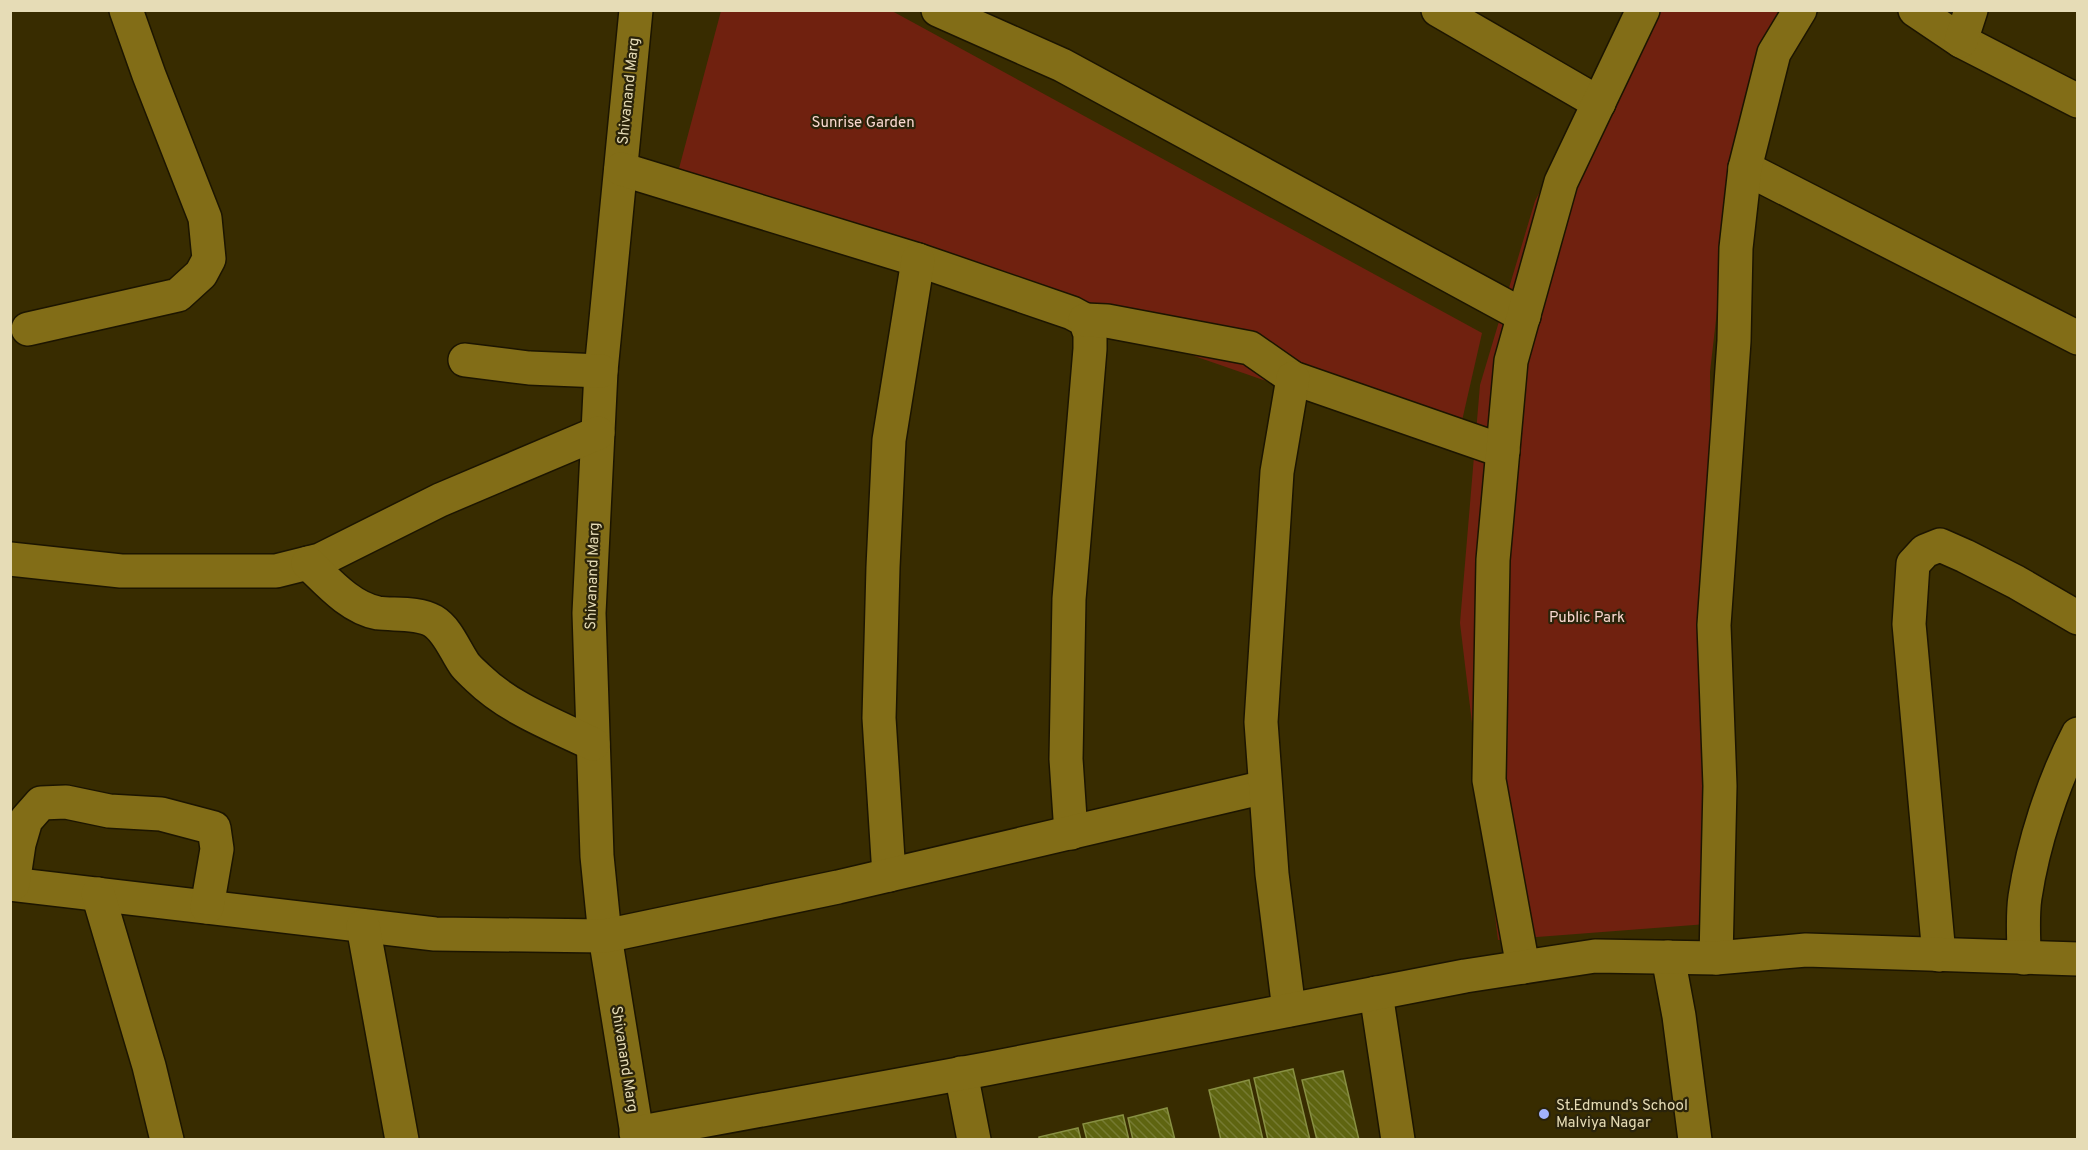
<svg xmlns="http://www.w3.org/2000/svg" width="2088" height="1150" viewBox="0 0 2088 1150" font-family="Overpass,sans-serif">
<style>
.park{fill:#70210f}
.building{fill:url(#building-back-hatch);stroke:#889042;stroke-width:1.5}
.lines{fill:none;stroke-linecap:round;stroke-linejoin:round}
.minor-casing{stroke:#1c1500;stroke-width:36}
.minor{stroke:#826d17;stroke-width:33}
.poi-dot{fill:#a2b2fd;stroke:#2a230a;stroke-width:2}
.labels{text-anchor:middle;stroke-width:4.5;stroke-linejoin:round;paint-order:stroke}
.street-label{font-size:15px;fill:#e6dcb6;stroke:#2a230a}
.park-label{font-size:15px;fill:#f9d8d0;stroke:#2a230a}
.poi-label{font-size:15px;fill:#e6dcb6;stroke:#2a230a;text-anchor:start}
</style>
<defs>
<pattern id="building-back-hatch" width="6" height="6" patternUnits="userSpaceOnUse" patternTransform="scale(1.5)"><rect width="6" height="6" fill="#5e6410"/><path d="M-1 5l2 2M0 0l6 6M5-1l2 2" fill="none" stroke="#757a31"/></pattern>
</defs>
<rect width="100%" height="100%" fill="#382c00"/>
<g class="park">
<path d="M721,11H892L1482,333L1456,447L677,176Z"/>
<path d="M1634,11H1808L1733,171L1710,372L1712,601L1720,923L1498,940L1460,623L1480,385L1535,201Z"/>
</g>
<g class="building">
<path d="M1293,1069L1310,1140H1268L1254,1078Z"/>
<path d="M1343,1071L1359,1140H1317L1302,1080Z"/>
<path d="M1249,1080L1263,1140H1221L1209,1090Z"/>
<path d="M1167,1108L1175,1140H1133L1128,1118Z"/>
<path d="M1123,1115L1129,1140H1087L1083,1124Z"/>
<path d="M1078,1128L1081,1140H1039V1137Z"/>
</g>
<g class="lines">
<defs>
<g id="minor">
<path d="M636,10L601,371L589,613L597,856L605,936L638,1140"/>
<path d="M938,10L1062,65L1524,316"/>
<path d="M1438,10L1599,103"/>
<path d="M1915,10L1961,41L2078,101"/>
<path d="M1961,41L1971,10"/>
<path d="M1745,168L2078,338"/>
<path d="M621,169L918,260L1072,313L1085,320L1090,334V349L1069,599L1066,759L1071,833"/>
<path d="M1085,320L1107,321L1250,348L1293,378L1503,451"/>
<path d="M28,329L178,295L201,274L209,259L205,218L149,75L126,10"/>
<path d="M465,360L529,368L601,371"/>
<path d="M10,559L121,571H276L320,560L440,500L598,433"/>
<path d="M308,563C327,581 350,608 378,613C394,615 418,612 433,621C448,630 455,651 465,665C469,670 474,674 478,678C510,709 554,725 593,744"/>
<path d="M889,875L879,718L883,567L889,440L918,260"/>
<path d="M10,884L435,934L605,936L838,887L1265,787"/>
<path d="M13,884L19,844L26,820L41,803L66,802L109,811L161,814L214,828L217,849L207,907"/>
<path d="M98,894L149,1066L167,1140"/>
<path d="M363,926L402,1140"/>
<path d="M1939,955L1909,624L1913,564L1925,551L1940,545L1965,556L2016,582L2078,618"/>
<path d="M1668,957L1679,1016L1695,1140"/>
<path d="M1716,958L1720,786L1714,625L1734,341L1736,248L1745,168L1774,53L1800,10"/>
<path d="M2024,958C2024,938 2022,917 2025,897C2033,844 2053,782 2078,734"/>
<path d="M1523,967L1489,780L1493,560L1511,361L1561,182L1643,10"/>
<path d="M1376,993L1398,1140"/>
<path d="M1289,1010L1272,874L1261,722L1277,472L1293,378"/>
<path d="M961,1073L974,1140"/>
<path d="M636,1133L986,1069L1465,976L1595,956L1716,958L1806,950L2078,959"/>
</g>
</defs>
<use href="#minor" class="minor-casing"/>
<use href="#minor" class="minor"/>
</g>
<circle class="poi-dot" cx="1544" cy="1114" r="6"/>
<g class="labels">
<g class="street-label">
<text transform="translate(628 91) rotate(-84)" y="5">Shivanand Marg</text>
<text transform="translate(592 576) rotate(-88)" y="5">Shivanand Marg</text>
<text transform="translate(625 1059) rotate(81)" y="5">Shivanand Marg</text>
</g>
<g class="park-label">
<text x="863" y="127">Sunrise Garden</text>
<text x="1587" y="622">Public Park</text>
</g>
<g class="poi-label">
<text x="1556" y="1110">St.Edmund’s School<tspan x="1556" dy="17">Malviya Nagar</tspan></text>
</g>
</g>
<rect width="2088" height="1150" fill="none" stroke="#e6dcb6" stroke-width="24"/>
</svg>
